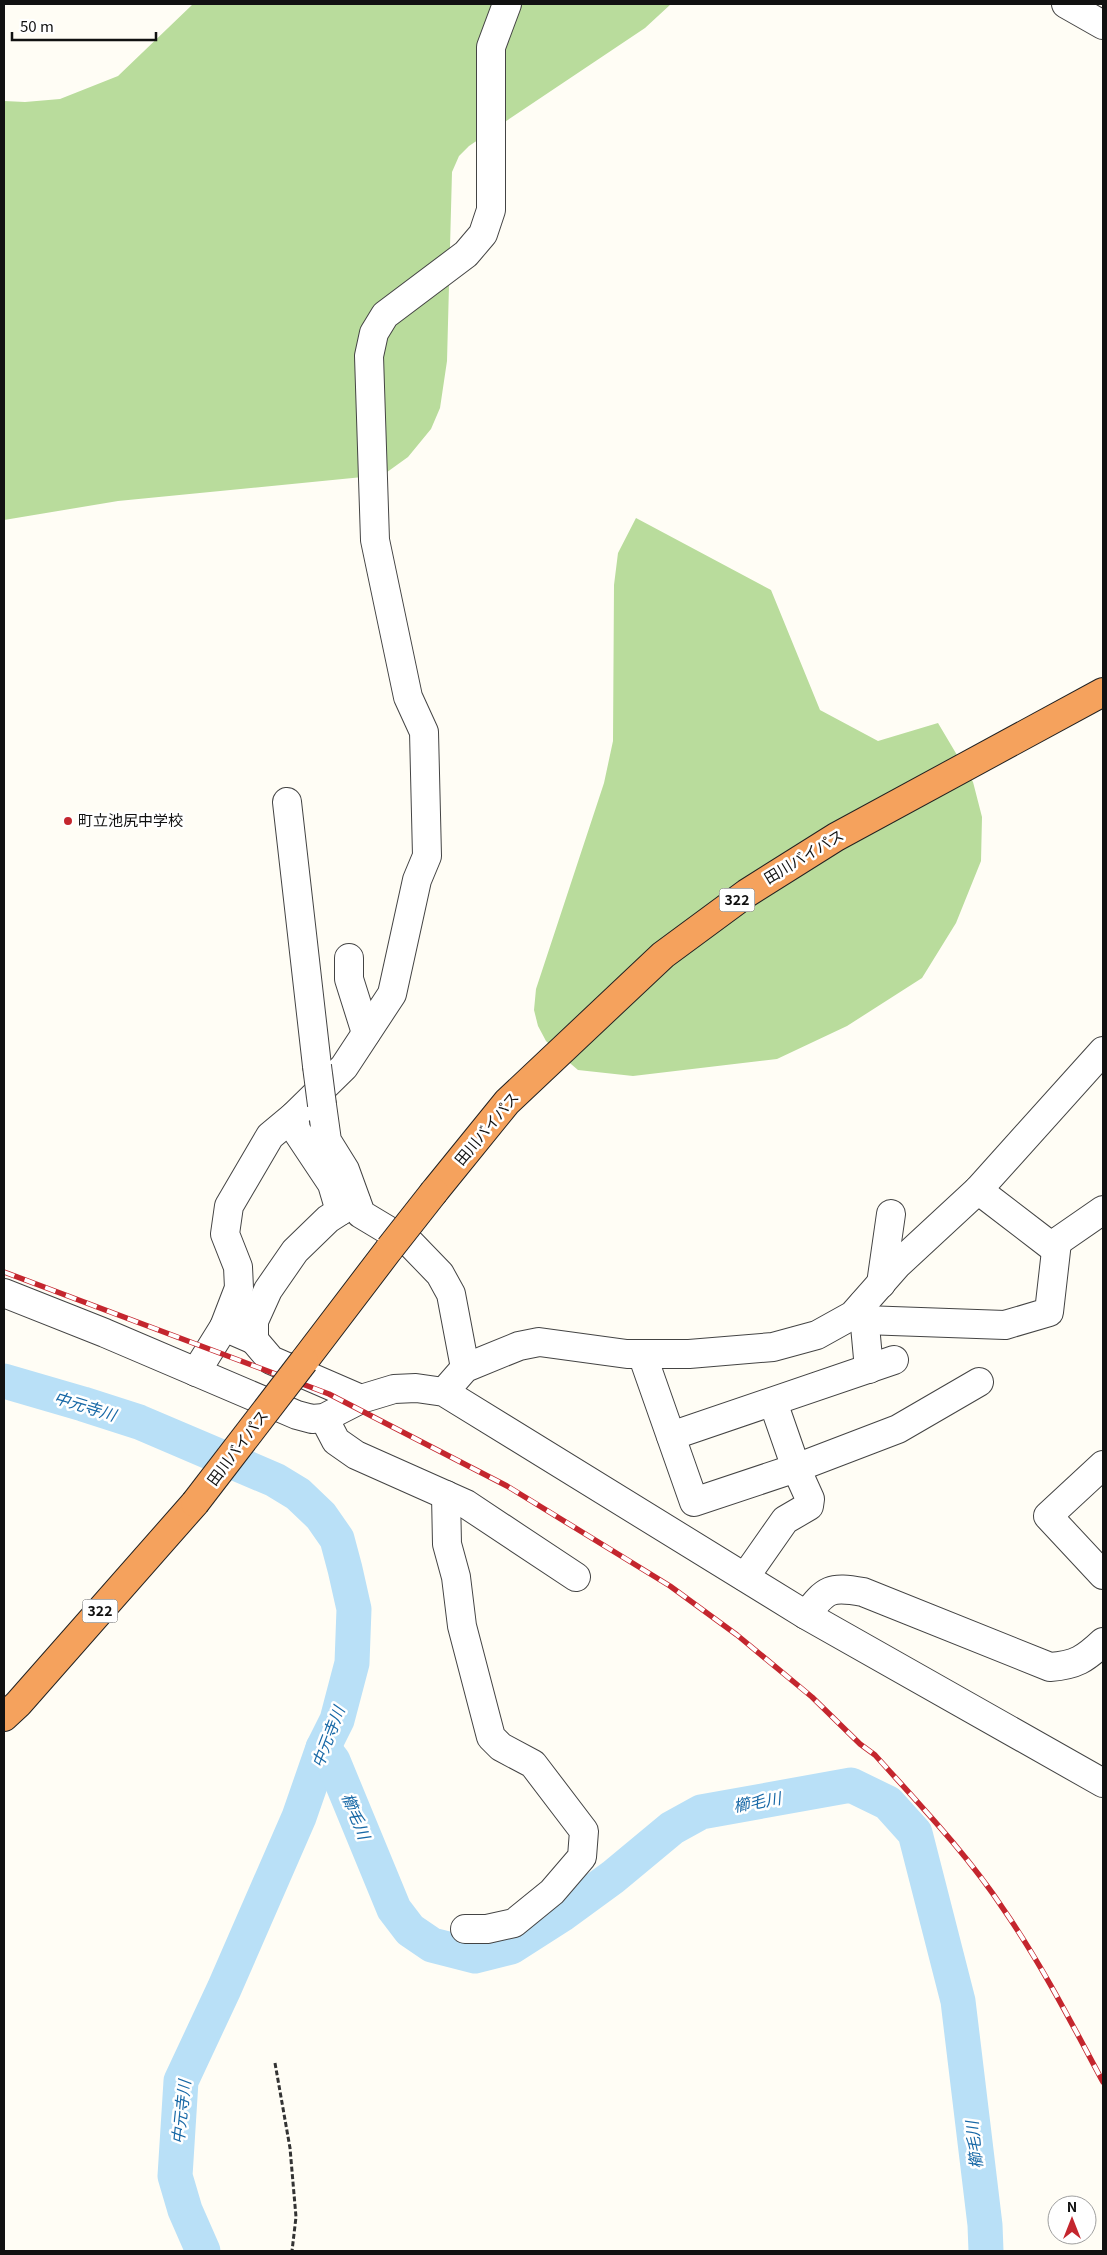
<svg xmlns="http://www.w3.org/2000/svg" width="1107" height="2255" viewBox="0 0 1107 2255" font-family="Georgia,'Noto Sans JP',serif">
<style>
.forest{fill:#b9dc9c}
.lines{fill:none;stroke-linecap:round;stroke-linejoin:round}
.river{stroke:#b9e0f7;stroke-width:35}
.minor-casing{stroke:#444;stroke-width:30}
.highway-casing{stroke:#222;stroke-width:30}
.path{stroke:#333;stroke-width:3;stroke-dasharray:5 2.5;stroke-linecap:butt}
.minor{stroke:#fff;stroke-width:28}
.highway{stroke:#f5a25d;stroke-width:28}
.rail-casing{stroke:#c4262e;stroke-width:5.5}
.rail{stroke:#fff;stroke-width:4;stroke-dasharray:11;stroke-linecap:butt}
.minor-bridge-casing{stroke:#444;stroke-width:30;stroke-linecap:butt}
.highway-bridge-casing{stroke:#222;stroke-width:30;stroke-linecap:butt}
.minor-bridge{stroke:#fff;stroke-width:28}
.highway-bridge{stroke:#f5a25d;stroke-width:28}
.poi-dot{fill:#c4262e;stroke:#fff;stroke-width:2}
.labels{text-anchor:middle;stroke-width:5;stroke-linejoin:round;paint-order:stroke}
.shield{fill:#fff;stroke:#585858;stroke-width:1}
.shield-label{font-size:14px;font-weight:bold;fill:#111}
.poi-label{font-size:15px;fill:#111;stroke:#fff;text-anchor:start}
.street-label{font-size:15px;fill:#111;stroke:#fff}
.water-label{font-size:16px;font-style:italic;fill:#1768a6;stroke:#fff}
</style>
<rect width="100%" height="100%" fill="#fffdf5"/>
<g class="forest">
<path d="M193,4H671L645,28L469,146L459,156L452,172L447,361L440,408L431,429L408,457L383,475L118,501L4,520V101L25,102L60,99L118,76Z"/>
<path d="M636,518L771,590L820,710L878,741L938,723L973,782L982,817L981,861L956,923L922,978L847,1026L777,1059L633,1076L578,1070L564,1058L546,1041L538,1026L534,1010L536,989L604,783L613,741L614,585L618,553Z"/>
</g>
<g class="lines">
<g class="river">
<path d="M4,1381L83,1404L139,1422L275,1480L298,1494L321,1516L337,1539L345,1569L354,1609L352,1663L337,1720L323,1748L299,1817L224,1989L181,2081L175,2176L185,2210L203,2251"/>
<path d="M323,1748L333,1761L394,1909L410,1930L432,1945L475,1956L511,1947L561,1915L613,1877L672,1828L701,1812L851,1785L888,1803L915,1833L958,2001L985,2225L986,2251"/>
</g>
<defs>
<g id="minor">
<path d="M1066,4L1103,25"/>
<path d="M287,802L317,1066"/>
<path d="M349,958V979L366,1033"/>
<path d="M322,1105L327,1141L345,1170L361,1214L411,1244L440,1274L451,1294L465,1368"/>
<path d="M978,1190L1051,1246L1103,1210"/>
<path d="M356,1201L328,1219L295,1251L268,1290L254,1321V1340L271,1360L361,1399"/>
<path d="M340,1211L332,1184L296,1130L294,1116L344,1067L392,994L417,880L427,856L424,732L408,697L375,540L369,356L374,333L385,315L466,254L483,234L491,210V47L507,4"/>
<path d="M881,1284L891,1214"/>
<path d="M4,1293L105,1333L297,1415L312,1419L324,1418L361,1399L394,1389L416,1388L444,1392L806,1615L1103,1783"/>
<path d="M863,1304L869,1369"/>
<path d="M864,1320L1005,1325L1049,1312L1057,1242"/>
<path d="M254,1340L224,1327L239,1288L238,1267L225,1234L229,1206L270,1136L294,1116"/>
<path d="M642,1354L694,1502L796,1468L898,1429L979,1382"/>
<path d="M196,1372L224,1327"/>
<path d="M444,1392L465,1368L519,1346L539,1342L627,1354H689L773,1347L817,1335L853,1315L897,1265L978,1190L1103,1051"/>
<path d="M324,1418L336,1441L356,1455L466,1504L576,1577"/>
<path d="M671,1436L894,1360"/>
<path d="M1103,1465L1048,1516L1103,1575"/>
<path d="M446,1495L447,1544L456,1577L462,1626L491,1737L501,1747L533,1764L584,1831L582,1857L552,1892L514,1923L487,1929H465"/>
<path d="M745,1577L785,1520L809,1506L810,1499L796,1468L773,1402"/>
<path d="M806,1615C826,1589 830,1586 863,1592L1050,1667C1076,1665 1085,1659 1103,1642"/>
</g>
<g id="highway">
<path d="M434,1192L507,1102L663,955L747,893L836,837L1103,692"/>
<path d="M304,1361L390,1248"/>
<path d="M4,1717L18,1704L195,1503"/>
</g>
</defs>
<use href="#minor" class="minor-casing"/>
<use href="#highway" class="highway-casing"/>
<path class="path" d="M275,2063L290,2148L296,2217L292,2251"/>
<use href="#minor" class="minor"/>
<use href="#highway" class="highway"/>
<defs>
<path id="rail" d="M4,1272L329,1394L507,1486L670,1586L737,1635L812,1697L860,1744L875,1755C920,1805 967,1854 1004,1910C1042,1965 1072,2024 1103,2082"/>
</defs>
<use href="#rail" class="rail-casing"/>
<use href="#rail" class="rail"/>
<defs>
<path id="minor-bridge" d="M317,1066L322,1105"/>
<g id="highway-bridge">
<path d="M390,1248L434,1192"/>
<path d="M195,1503L304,1361"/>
</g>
</defs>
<use href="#minor-bridge" class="minor-bridge-casing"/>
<use href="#highway-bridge" class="highway-bridge-casing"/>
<use href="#minor-bridge" class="minor-bridge"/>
<use href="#highway-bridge" class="highway-bridge"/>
</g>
<circle class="poi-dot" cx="68" cy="821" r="5"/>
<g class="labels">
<g class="shield">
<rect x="719.5" y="888.5" width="35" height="23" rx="4"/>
<rect x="82.5" y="1599.5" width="35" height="23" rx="4"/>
</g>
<g class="shield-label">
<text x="737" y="905">322</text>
<text x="100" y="1616">322</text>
</g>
<g class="poi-label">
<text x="78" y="826">町立池尻中学校</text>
</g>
<g class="street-label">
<text transform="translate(804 857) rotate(-31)" y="5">田川バイパス</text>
<text transform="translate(487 1129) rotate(-50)" y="5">田川バイパス</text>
<text transform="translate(238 1448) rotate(-53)" y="5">田川バイパス</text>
</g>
<g class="water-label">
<text transform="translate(85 1406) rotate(17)" y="6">中元寺川</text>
<text transform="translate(328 1737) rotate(-69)" y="6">中元寺川</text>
<text transform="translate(757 1802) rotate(-10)" y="6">櫛毛川</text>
<text transform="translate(356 1816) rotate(68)" y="6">櫛毛川</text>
<text transform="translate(181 2112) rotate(-84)" y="6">中元寺川</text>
<text transform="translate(974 2145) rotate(-96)" y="6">櫛毛川</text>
</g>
</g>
<rect width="1107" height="2255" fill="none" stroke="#111111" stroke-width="10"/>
<g transform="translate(1072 2220)"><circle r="24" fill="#ffffff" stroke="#a0a0a0"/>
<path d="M0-4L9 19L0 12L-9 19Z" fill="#c4262e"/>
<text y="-8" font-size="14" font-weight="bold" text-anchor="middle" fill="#111111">N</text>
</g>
<path d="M12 32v8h144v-8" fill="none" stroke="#111111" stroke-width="2.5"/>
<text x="20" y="32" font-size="15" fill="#111111" stroke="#ffffff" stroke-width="4" paint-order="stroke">50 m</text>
</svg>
